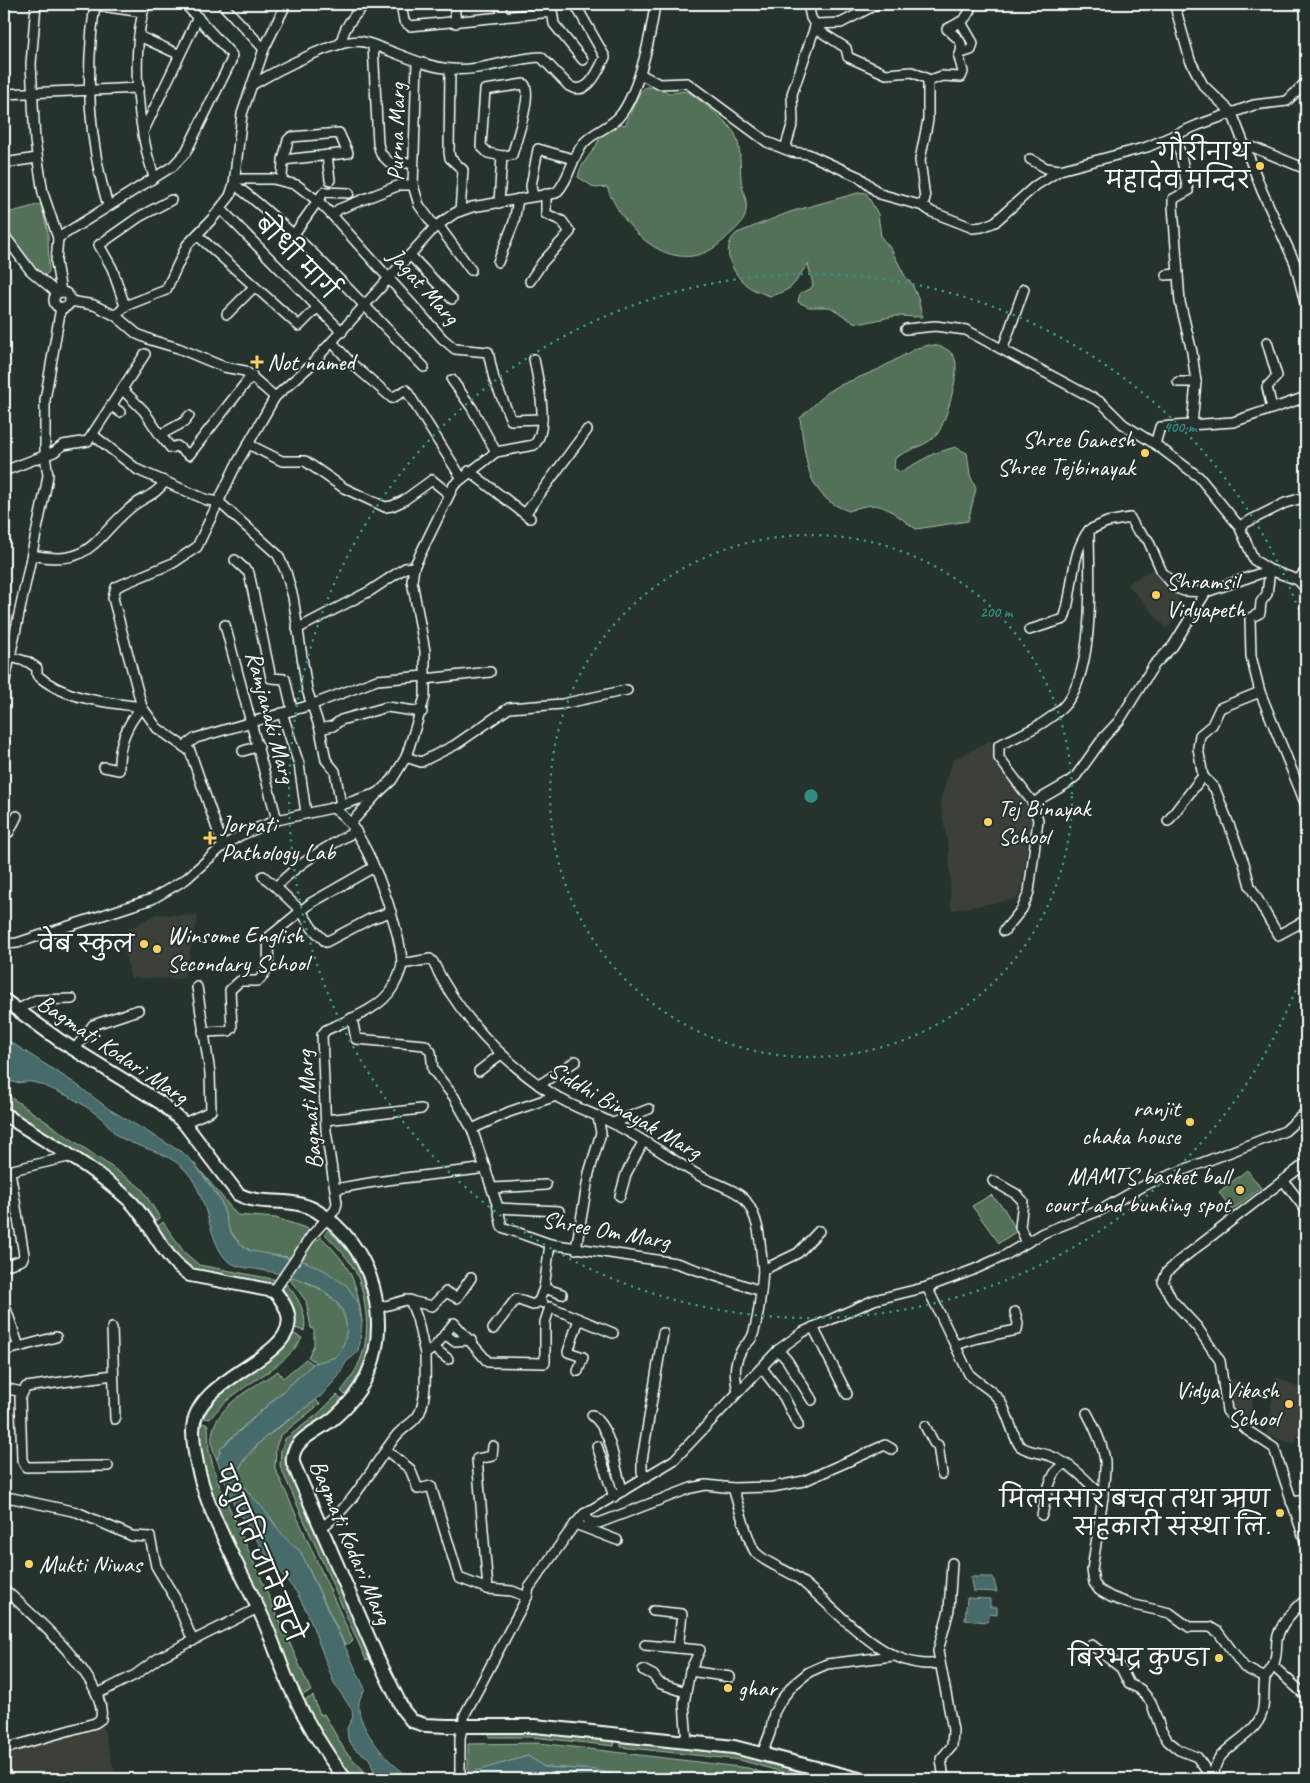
<svg xmlns="http://www.w3.org/2000/svg" width="1310" height="1783" viewBox="0 0 1310 1783" font-family="Caveat,'Playpen Sans Deva',sans-serif">
<style>
.built{fill:#3a4138}
.green{fill:#537159;stroke:#a9b8ac}
.water{fill:#476b6a;stroke:#91a6a6}
.lines{fill:none;stroke-linecap:round;stroke-linejoin:round}
.street-casing{stroke:#fff;stroke-width:12}
.secondary-casing{stroke:#fff;stroke-width:16}
.street{stroke:#26332d;stroke-width:9}
.secondary{stroke:#26332d;stroke-width:12}
.ring{fill:none;stroke:#338b84;stroke-width:2.5;stroke-dasharray:2.5 5}
.poi-dot{fill:#ffd166;stroke:#26332d;stroke-width:2}
.labels{text-anchor:middle;stroke-width:4;stroke-linejoin:round;paint-order:stroke}
.street-label{font-size:24px;fill:#fff;stroke:#26332d}
.poi-label{font-size:24px;fill:#fff;stroke:#26332d;text-anchor:end}
.centre{fill:#338b84;stroke:#26332d;stroke-width:2.5}
.ring-label{font-size:15px;text-anchor:middle;font-weight:bold;fill:#338b84;stroke:#26332d;stroke-width:4;stroke-linejoin:round;paint-order:stroke}
</style>
<rect width="100%" height="100%" fill="#26332d"/>
<filter id="ink" filterUnits="userSpaceOnUse"><feTurbulence type="fractalNoise" baseFrequency=".02" numOctaves="2"/><feDisplacementMap in="SourceGraphic" scale="10" xChannelSelector="R" yChannelSelector="G"/><feConvolveMatrix kernelMatrix="1 2 1 2 8 2 1 2 1" color-interpolation-filters="sRGB"/></filter>
<g filter="url(#ink)">
<g class="built">
<path d="M1152,569L1185,605L1167,629L1127,584Z"/>
<path d="M991,740L996,759L1033,809L1021,889L1017,899L951,910L949,851L940,801L953,760Z"/>
<path d="M156,914L198,916L184,979L131,978L120,934Z"/>
<path d="M1276,1376L1306,1392V1416L1294,1444L1267,1435Z"/>
<path d="M1231,1379L1246,1384L1254,1392L1250,1421H1241L1228,1401Z"/>
<path d="M102,1722L116,1779H4V1750Z"/>
</g>
<g class="green">
<path d="M646,87H657L669,93L687,91C700,100 728,121 735,134C741,146 740,166 741,179C743,194 749,201 745,216C742,225 731,233 725,239C678,284 624,233 607,187L595,188L578,177C581,160 597,151 601,134L618,123L625,125C632,114 635,94 646,87Z"/>
<path d="M861,192L866,193L878,214L881,237L891,249L905,276L912,284L918,298L922,317L895,316L863,323L853,322L830,307H809L798,302L800,293L810,289L813,285L808,264C792,284 798,288 770,296C762,293 752,290 745,284C731,271 720,247 737,233L790,212Z"/>
<path d="M41,204L48,233L49,272L42,278C27,260 4,240 4,214Z"/>
<path d="M929,345C939,346 947,347 953,355C963,366 946,421 938,433C930,445 907,450 895,458L894,468L900,472L933,454L955,447L967,453L970,475L976,489L968,521L916,529C889,511 883,497 849,511C805,497 806,458 800,418L827,393L838,386L877,370L917,348Z"/>
<path d="M6,1094L132,1181L142,1189L160,1218L154,1222C122,1171 54,1140 4,1107Z"/>
<path d="M194,1163L237,1215L276,1218L309,1229L311,1231L310,1236L318,1240L321,1237C351,1266 357,1281 362,1322L358,1302L347,1287L324,1270L288,1257L255,1253L242,1246L229,1229L221,1201Z"/>
<path d="M1247,1170L1261,1188L1232,1210L1219,1192Z"/>
<path d="M991,1195L1003,1207L1017,1231L999,1243L972,1206Z"/>
<path d="M163,1222L184,1252L199,1265L278,1280L274,1286C249,1275 209,1281 188,1266C175,1257 166,1240 157,1227Z"/>
<path d="M328,1230C339,1241 350,1252 358,1265C381,1306 376,1361 346,1396L341,1391C363,1365 370,1340 365,1306C363,1292 360,1278 352,1266C345,1254 334,1244 325,1234Z"/>
<path d="M288,1277C327,1285 366,1316 336,1357L317,1363L308,1357L314,1345V1330L311,1328L306,1301Z"/>
<path d="M286,1284C297,1295 308,1314 304,1331L295,1328L293,1310L281,1292Z"/>
<path d="M294,1334L302,1338C282,1373 235,1384 210,1419L201,1417L223,1391L280,1350Z"/>
<path d="M306,1359L313,1364L230,1439L221,1448L217,1460C195,1415 248,1391 278,1371L283,1378Z"/>
<path d="M337,1395L342,1399C337,1405 331,1411 325,1416C312,1428 285,1438 285,1459L371,1658L366,1660L280,1466L281,1450L285,1439L318,1414Z"/>
<path d="M316,1400L320,1404L280,1436L276,1447L275,1468L353,1641L345,1645L300,1551L283,1538L273,1521L245,1488L239,1476L240,1466L262,1440Z"/>
<path d="M200,1422L208,1425L209,1451L218,1482L311,1691L300,1696C290,1673 283,1649 272,1625C247,1571 194,1482 200,1422Z"/>
<path d="M313,1696L320,1715L324,1714L345,1751L372,1779H352L336,1759L303,1701Z"/>
<path d="M489,1731H532L615,1739L614,1746L532,1737H489Z"/>
<path d="M620,1740L732,1754L833,1779H806L740,1760L621,1747Z"/>
<path d="M539,1743L748,1768L782,1779H633L596,1770L544,1767L528,1756L468,1774V1744Z"/>
</g>
<g class="water">
<path d="M4,1038L73,1082L109,1109L183,1153L194,1163L221,1201L229,1229L235,1239L248,1250L306,1262L324,1270L347,1286L358,1302L362,1322L360,1343L357,1353L346,1362L338,1377L320,1397H317L316,1400C298,1414 234,1452 239,1477C242,1489 254,1498 262,1507C276,1525 281,1537 300,1551L365,1689C363,1693 359,1699 359,1703C355,1727 395,1773 416,1779H377L369,1758L355,1749L348,1739L347,1728L353,1717L352,1710L334,1683L308,1614L297,1593L265,1553L235,1507L217,1460L221,1448L231,1439L313,1364L336,1357C346,1343 349,1331 344,1315C333,1284 288,1275 261,1270C250,1268 237,1268 228,1261C207,1243 209,1190 182,1167C166,1152 140,1148 121,1138C112,1133 108,1123 100,1117C90,1109 78,1101 68,1096C57,1092 43,1084 32,1082C20,1081 17,1086 4,1078Z"/>
<path d="M970,1577H993L997,1592L973,1591Z"/>
<path d="M967,1598L990,1599V1607H997V1615L989,1614L987,1622L965,1620Z"/>
<path d="M528,1756L544,1767L596,1770L633,1779H447Z"/>
</g>
<g class="lines">
<defs>
<g id="street">
<path d="M36,4L31,64L35,141L43,193L58,238L56,262L61,292"/>
<path d="M87,4L143,12"/>
<path d="M95,4C85,72 88,140 108,206"/>
<path d="M145,4C131,54 137,128 154,177"/>
<path d="M222,4L264,49"/>
<path d="M401,4L404,21L410,26L552,12"/>
<path d="M454,4L456,23"/>
<path d="M501,4L502,17"/>
<path d="M551,4L554,24L583,60"/>
<path d="M808,4L811,18L816,26"/>
<path d="M1176,4V10L1190,60L1203,85L1232,113L1262,191L1295,263L1306,307"/>
<path d="M815,28L846,48L848,57L886,74L912,72L930,80"/>
<path d="M139,36L178,54"/>
<path d="M341,44C343,27 354,16 365,4"/>
<path d="M373,45L378,144L381,154L390,163H413"/>
<path d="M961,53L971,50L973,43L962,24"/>
<path d="M417,62L413,185L419,205L435,227"/>
<path d="M450,69L449,152L450,158L463,170L460,211"/>
<path d="M640,74L659,84L687,83L767,142L792,152L808,154L859,177L880,194L923,206L932,212L973,228L982,227L995,222L1035,186L1060,170L1147,147L1198,125L1254,105L1287,101L1306,82"/>
<path d="M252,85C274,72 340,36 364,42C393,50 419,66 451,69C481,72 510,58 541,57L569,86C588,97 598,71 605,57L575,4"/>
<path d="M4,94L139,88"/>
<path d="M144,130L198,17"/>
<path d="M1174,135L1181,155L1188,191L1173,199V206L1180,302L1192,352L1196,382L1192,425"/>
<path d="M1246,147L1255,148L1306,169"/>
<path d="M785,149L793,122L792,94L816,24L841,23L877,4"/>
<path d="M327,155L330,180"/>
<path d="M1030,159L1046,168L1060,170"/>
<path d="M4,163L37,158"/>
<path d="M235,179H273L297,185L319,202L332,215L443,339L455,349L488,352L494,379L511,420L542,419"/>
<path d="M282,180L283,160L348,153L339,133L291,137L288,140L283,160"/>
<path d="M234,184C303,237 362,304 424,367"/>
<path d="M533,196L531,186L538,149L573,159"/>
<path d="M499,203L502,156L512,155C516,142 533,92 524,84L485,90L481,146L488,153L502,156"/>
<path d="M923,206L925,198L920,160L928,120V81L942,76L961,77L963,72L959,57C966,42 958,39 947,29C959,23 970,19 971,4"/>
<path d="M221,209L342,332"/>
<path d="M332,215L339,209L400,185H413"/>
<path d="M438,225L471,270"/>
<path d="M294,234L324,192L349,193"/>
<path d="M4,235L30,270L57,293"/>
<path d="M197,235L299,326L317,308"/>
<path d="M58,238L173,166L186,152L231,61L232,55L185,4"/>
<path d="M410,255L452,299"/>
<path d="M498,262L514,222L518,199"/>
<path d="M1166,275L1178,274"/>
<path d="M530,281L542,263L570,232L562,221L546,214V194"/>
<circle cx="62" cy="300" r="8"/>
<path d="M70,301L94,305L116,316L137,334L151,340L178,348L224,367L245,371L275,397"/>
<path d="M125,306L112,268L99,245L139,217L171,200"/>
<path d="M227,314L254,287"/>
<path d="M116,316L125,306L166,290L187,245L212,219L230,196L234,184L242,114L264,49L286,4"/>
<path d="M906,329L935,326L966,330L1102,403L1123,424L1155,444L1199,477L1239,526L1254,560L1270,570L1298,580L1306,589"/>
<path d="M332,342L351,363L392,398L406,390L461,477"/>
<path d="M1267,342L1277,376L1267,387L1272,408"/>
<path d="M1003,348L1024,289"/>
<path d="M452,380L472,408L496,452"/>
<path d="M1178,382H1196"/>
<path d="M123,390L144,411L160,435"/>
<path d="M112,406L120,412"/>
<path d="M189,416L184,422L160,435L171,448L177,446L189,455L252,375"/>
<path d="M93,435L138,470L207,500L219,502"/>
<path d="M248,444L282,461H305L344,488L385,507L392,506L403,501L432,480L449,494"/>
<path d="M1155,444L1160,427L1233,422L1306,397"/>
<path d="M4,471L54,452L63,445L88,441L145,354"/>
<path d="M469,471L530,518"/>
<path d="M219,502L278,555L286,572L293,597L307,690L320,729L326,760L335,771L341,805"/>
<path d="M525,514L587,430"/>
<path d="M1239,526L1285,503L1306,497"/>
<path d="M32,555C90,567 92,541 129,509C141,498 156,496 165,481"/>
<path d="M235,560L249,573L271,678L285,679L292,709"/>
<path d="M1298,580L1306,570"/>
<path d="M225,625L277,820"/>
<path d="M297,629L370,591L405,568L414,567"/>
<path d="M1029,630L1064,619C1074,591 1070,554 1089,530"/>
<path d="M11,657L28,662L37,668V675C65,700 106,702 142,707"/>
<path d="M425,679L490,672"/>
<path d="M4,685L46,487L48,475L45,456V400L61,307"/>
<path d="M1260,692L1220,708L1212,725L1200,735L1198,748L1203,776L1215,789L1244,863L1250,886L1278,935L1306,920"/>
<path d="M282,713L299,764L306,813"/>
<path d="M320,729L333,726L341,720L387,707L422,712"/>
<path d="M185,746L196,738L311,705L377,680L425,676"/>
<path d="M243,751L259,746"/>
<path d="M406,757L421,762L455,745L509,708L562,704L627,690"/>
<path d="M104,767L119,770C118,747 126,725 142,707"/>
<path d="M1033,803L999,758V745C1021,735 1044,725 1062,708C1097,674 1089,576 1089,530L1107,522L1130,518L1136,529L1148,540L1162,572L1176,588L1184,591L1206,592L1270,570L1267,594L1261,602L1260,613L1250,618L1251,656L1260,692L1306,805"/>
<path d="M1168,821L1203,776"/>
<path d="M351,823L378,793"/>
<path d="M4,831L9,832L17,816"/>
<path d="M356,831C328,846 298,863 276,887L301,911L312,928L326,942L370,919L391,912"/>
<path d="M223,846L190,751L157,728L142,707L113,598L116,587L173,563L197,547L235,467L275,397L310,366L435,227L455,213L472,207L556,193C569,181 571,159 583,144C593,131 613,127 622,113C640,87 651,35 655,4"/>
<path d="M263,876L276,887"/>
<path d="M1004,931L1022,909L1029,892L1038,820L1033,803L1066,784L1076,776L1104,737L1119,721L1154,665L1173,646L1206,592"/>
<path d="M4,944L17,943L152,899L186,879L223,846L241,835L277,820L332,808L378,793L392,780L406,757L425,697V651L412,581L414,567L454,485L496,452L534,445C550,429 538,380 534,359"/>
<path d="M402,964L430,959L433,962C459,1016 504,1063 554,1095C572,1107 593,1113 612,1123C640,1137 667,1156 693,1172C708,1182 736,1188 746,1201C761,1221 760,1247 763,1270"/>
<path d="M17,1010L36,1000L72,999"/>
<path d="M352,1018L356,1039L425,1045L431,1052L433,1070L454,1097L472,1129L497,1204L502,1227L550,1244L676,1263L761,1291"/>
<path d="M203,1032L229,1031L232,1028L230,990L240,981H258C274,965 266,957 269,937L311,903L374,867"/>
<path d="M75,1049L93,1025L138,1010"/>
<path d="M479,1071L501,1054"/>
<path d="M539,1085L576,1061"/>
<path d="M326,1120L421,1109"/>
<path d="M184,1123L211,1111L210,1073L197,987"/>
<path d="M613,1123L649,1109"/>
<path d="M472,1129L509,1112L556,1096"/>
<path d="M1306,1163L1179,1261L1167,1272L1163,1282L1172,1300L1197,1327L1220,1361L1227,1411L1248,1431L1274,1448L1306,1544"/>
<path d="M4,1172L72,1156"/>
<path d="M1283,1180L1306,1210"/>
<path d="M993,1181L1016,1194L1023,1201L1020,1227L1026,1241"/>
<path d="M492,1188L546,1185"/>
<path d="M336,1189C386,1178 436,1175 486,1168"/>
<path d="M620,1196L626,1174L643,1142"/>
<path d="M498,1208L559,1211"/>
<path d="M576,1249L589,1173L601,1133L598,1117"/>
<path d="M4,1266L22,1260L24,1255L10,1171"/>
<path d="M927,1287L969,1374C980,1385 992,1389 1000,1401C1007,1411 1015,1442 1020,1446C1029,1453 1043,1452 1053,1457C1073,1465 1088,1482 1103,1497L1092,1570L1094,1583L1099,1590L1111,1597L1130,1604L1170,1613L1189,1627H1210L1218,1632L1244,1667L1265,1678L1273,1666"/>
<path d="M544,1288L550,1244"/>
<path d="M274,1291L312,1235L335,1210L337,1203L326,1131L322,1035L326,1030C348,1020 381,1009 393,987C397,980 402,970 402,962C400,927 364,821 332,808"/>
<path d="M410,1300L417,1318L425,1354L434,1348L454,1323L488,1362L545,1363V1322L550,1307L613,1333"/>
<path d="M4,1303L19,1347"/>
<path d="M543,1303L539,1301L544,1288L562,1294"/>
<path d="M378,1308L406,1300L432,1306L446,1292L457,1298L471,1278"/>
<path d="M813,1327L847,1394"/>
<path d="M112,1328L115,1419"/>
<path d="M493,1329L516,1299L533,1305L539,1301"/>
<path d="M445,1334L454,1341L471,1340"/>
<path d="M956,1345L977,1338L1017,1330L1018,1323L1015,1312"/>
<path d="M434,1348L448,1359"/>
<path d="M778,1350L787,1360L812,1400"/>
<path d="M4,1351L56,1337"/>
<path d="M762,1368L784,1397L798,1425"/>
<path d="M578,1371L583,1357L568,1352L579,1319"/>
<path d="M4,1388L22,1392"/>
<path d="M738,1392C735,1378 733,1364 741,1351C743,1346 748,1343 751,1339C758,1326 762,1286 763,1270L798,1253L819,1231"/>
<path d="M1087,1413C1095,1428 1103,1445 1105,1461C1106,1470 1103,1487 1103,1497"/>
<path d="M592,1415C614,1433 613,1466 623,1491"/>
<path d="M925,1426L934,1443L938,1445L942,1474"/>
<path d="M493,1446L492,1456L477,1459C481,1502 484,1545 488,1589L512,1591L527,1597"/>
<path d="M597,1446L614,1497"/>
<path d="M387,1451L410,1469L418,1489L431,1486L459,1578L488,1589"/>
<path d="M108,1466L26,1467L22,1460L20,1398L26,1387L113,1375"/>
<path d="M646,1478L642,1472V1460L663,1333"/>
<path d="M733,1488C737,1500 749,1546 756,1553C768,1565 786,1569 799,1579C836,1608 886,1673 939,1663"/>
<path d="M4,1499L12,1498L77,1512L132,1536L150,1537L156,1566L175,1598L193,1641"/>
<path d="M1291,1502L1306,1500"/>
<path d="M584,1514L674,1460L778,1350L803,1332L874,1300L927,1287L973,1270L1004,1256L1043,1233L1101,1210L1147,1184L1285,1131L1306,1112"/>
<path d="M1042,1515C1046,1500 1049,1470 1065,1464"/>
<path d="M575,1524L617,1540"/>
<path d="M320,1528C352,1509 373,1465 396,1436C403,1427 416,1422 420,1412C427,1394 425,1373 425,1354"/>
<path d="M4,1589C31,1613 108,1680 101,1719L95,1723L4,1749"/>
<path d="M1306,1599C1294,1611 1280,1622 1277,1640C1276,1650 1277,1657 1273,1666L1306,1696"/>
<path d="M653,1611L682,1614L678,1648"/>
<path d="M645,1645L700,1650L690,1671"/>
<path d="M1086,1648L1092,1645L1121,1668L1129,1684L1140,1689L1151,1702L1161,1730L1168,1741L1179,1750L1197,1757L1212,1779"/>
<path d="M643,1670L653,1675L659,1683L685,1692"/>
<path d="M97,1694L135,1675L160,1657L258,1608"/>
<path d="M687,1742L684,1703L690,1671L730,1677"/>
<path d="M762,1754L770,1733L774,1713L781,1700L793,1685L809,1672L827,1664L893,1656"/>
<path d="M460,1779V1738L465,1714L527,1597L529,1588L575,1524L584,1514L590,1522L599,1523L691,1488L706,1485L733,1488L772,1487L804,1481L885,1445L892,1449"/>
<path d="M944,1779L941,1759L952,1746L953,1730L938,1651L949,1610L952,1563"/>
<path d="M1214,1779C1211,1746 1253,1742 1262,1713C1265,1703 1263,1689 1265,1678"/>
</g>
<g id="secondary">
<path d="M4,1000L59,1040L161,1103L184,1123L238,1194C261,1207 290,1196 315,1210C343,1226 365,1256 373,1287C386,1338 374,1383 334,1418C319,1431 290,1439 293,1463L377,1657L403,1710L412,1721L425,1725L447,1726H535L734,1747L859,1779"/>
<path d="M4,1114C46,1142 93,1166 130,1201C152,1223 162,1258 190,1275L274,1291C334,1356 191,1367 193,1432C195,1494 233,1554 258,1608C271,1634 279,1662 291,1689C305,1720 324,1751 345,1779"/>
</g>
</defs>
<use href="#street" class="street-casing"/>
<use href="#secondary" class="secondary-casing"/>
<use href="#street" class="street"/>
<use href="#secondary" class="secondary"/>
</g>
</g>
<g class="ring">
<circle cx="811" cy="796" r="261"/>
<path d="M1306 962A522 522 0 1 1 1306 630"/>
</g>
<g class="poi-dot">
<circle cx="1260" cy="166" r="5"/>
<path d="M254.5 354.5h5v5h5v5h-5v5h-5v-5h-5v-5h5z"/>
<circle cx="1145" cy="453" r="5"/>
<circle cx="1156" cy="595" r="5"/>
<circle cx="988" cy="822" r="5"/>
<path d="M207.5 830.5h5v5h5v5h-5v5h-5v-5h-5v-5h5z"/>
<circle cx="144" cy="944" r="5"/>
<circle cx="157" cy="949" r="5"/>
<circle cx="1190" cy="1122" r="5"/>
<circle cx="1240" cy="1190" r="5"/>
<circle cx="1289" cy="1404" r="5"/>
<circle cx="1280" cy="1513" r="5"/>
<circle cx="29" cy="1564" r="5"/>
<circle cx="1219" cy="1658" r="5"/>
<circle cx="728" cy="1688" r="5"/>
</g>
<g class="labels">
<g class="street-label">
<text transform="translate(396 132) rotate(-89)" y="8">Purna Marg</text>
<text transform="translate(296 257) rotate(46)" y="8">बोधी मार्ग</text>
<text transform="translate(424 286) rotate(48)" y="8">Jagat Marg</text>
<text transform="translate(271 717) rotate(75)" y="8">Ramjanaki Marg</text>
<text transform="translate(113 1049) rotate(34)" y="8">Bagmati Kodari Marg</text>
<text transform="translate(309 1110) rotate(-95)" y="8">Bagmati Marg</text>
<text transform="translate(625 1110) rotate(30)" y="8">Siddhi Binayak Marg</text>
<text transform="translate(606 1230) rotate(10)" y="8">Shree Om Marg</text>
<text transform="translate(351 1542) rotate(67)" y="8">Bagmati Kodari Marg</text>
<text transform="translate(259 1554) rotate(67)" y="8">पशुपति जाने बाटो</text>
</g>
<g class="poi-label">
<text x="1250" y="160">गौरीनाथ<tspan x="1250" dy="28">महादेव मन्दिर</tspan></text>
<text x="267" y="370" text-anchor="start">Not named</text>
<text x="1135" y="447">Shree Ganesh<tspan x="1135" dy="28">Shree Tejbinayak</tspan></text>
<text x="1166" y="589" text-anchor="start">Shramsil<tspan x="1166" dy="28">Vidyapeth</tspan></text>
<text x="998" y="816" text-anchor="start">Tej Binayak<tspan x="998" dy="28">School</tspan></text>
<text x="221" y="832" text-anchor="start">Jorpati<tspan x="221" dy="28">Pathology Lab</tspan></text>
<text x="167" y="943" text-anchor="start">Winsome English<tspan x="167" dy="28">Secondary School</tspan></text>
<text x="134" y="952">वेब स्कुल</text>
<text x="1180" y="1116">ranjit<tspan x="1180" dy="28">chaka house</tspan></text>
<text x="1230" y="1184">MAMTS basket ball<tspan x="1230" dy="28">court and bunking spot</tspan></text>
<text x="1279" y="1398">Vidya Vikash<tspan x="1279" dy="28">School</tspan></text>
<text x="1270" y="1507">मिलनसार बचत तथा ऋण<tspan x="1270" dy="28">सहकारी संस्था लि.</tspan></text>
<text x="39" y="1572" text-anchor="start">Mukti Niwas</text>
<text x="1209" y="1666">बिरभद्र कुण्डा</text>
<text x="738" y="1696" text-anchor="start">ghar</text>
</g>
</g>
<circle cx="811" cy="796" r="8" class="centre"/>
<g class="ring-label">
<text x="1180" y="432">400 m</text>
<text x="996" y="617">200 m</text>
</g>
<rect width="1310" height="1783" fill="none" stroke="#26332d" stroke-width="20"/>
<rect x="10" y="10" width="1290" height="1763" fill="none" stroke="#fff" stroke-width="2" filter="url(#ink)"/>
</svg>
